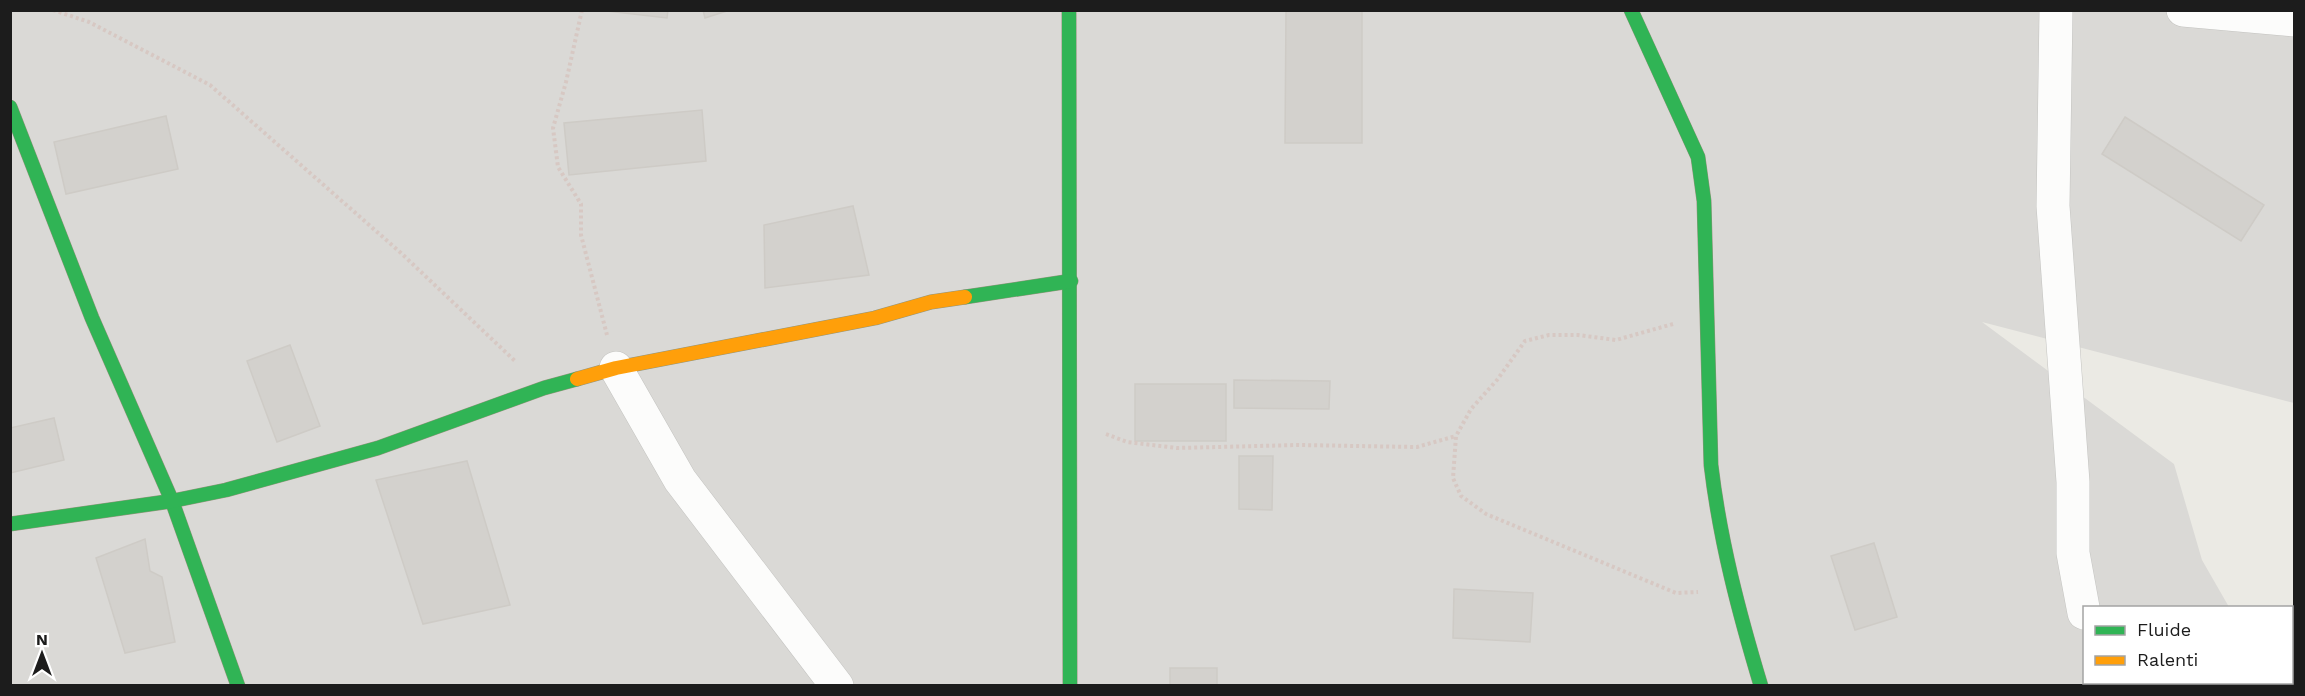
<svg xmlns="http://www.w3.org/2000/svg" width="2305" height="696" viewBox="0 0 2305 696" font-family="'Work Sans',sans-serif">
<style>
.residential{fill:#dad9d6}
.building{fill:#d3d1cd;stroke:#cecbc6;stroke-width:1.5}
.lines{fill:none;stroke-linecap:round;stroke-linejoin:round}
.street-casing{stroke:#c3c3c0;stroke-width:34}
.fast-casing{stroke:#92957c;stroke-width:15}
.slow-casing{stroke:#92957c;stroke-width:15}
.path{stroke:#d7c8c3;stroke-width:4;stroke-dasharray:3 3;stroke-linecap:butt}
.street{stroke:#fcfcfb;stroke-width:33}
.fast{stroke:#30b455;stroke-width:14}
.slow{stroke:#ff9f0a;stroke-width:14}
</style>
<rect width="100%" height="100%" fill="#ebeae4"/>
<path class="residential" d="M10,11H2294V403L1982,322L2174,464L2202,560L2229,607L2084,608V682H2292V636L2294,638V685H11Z"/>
<g class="building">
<path d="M598,10H668L667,18Z"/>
<path d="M703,10H730L705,18Z"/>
<path d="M1286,10H1362V143H1285Z"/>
<path d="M702,110L706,161L569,175L564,123Z"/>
<path d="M166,116L178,169L66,194L54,142Z"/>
<path d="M2125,117L2264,205L2241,241L2102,154Z"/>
<path d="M853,206L869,275L765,288L764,225Z"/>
<path d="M290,345L320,426L277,442L247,361Z"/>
<path d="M1234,380L1330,381L1329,409L1234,408Z"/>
<rect x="1135" y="384" width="91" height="57"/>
<path d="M54,418L64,460L10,473V428Z"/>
<path d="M1239,456H1273L1272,510L1239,509Z"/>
<path d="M467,461L510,605L423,624L376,480Z"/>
<path d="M145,539L150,571L162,577L175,642L125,653L96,558Z"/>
<path d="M1874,543L1897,617L1855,630L1831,556Z"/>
<path d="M1454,589L1533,593L1530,642L1453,638Z"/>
<rect x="1170" y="668" width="47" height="18"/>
</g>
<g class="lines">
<defs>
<g id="street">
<path d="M2056,10L2053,206L2073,482V553L2084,613"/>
<path d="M2183,10L2294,20"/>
<path d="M616,368L680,480L837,686"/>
<path d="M2102,682L2103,686"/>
</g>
<g id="fast">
<path d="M1069,10L1070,686"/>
<path d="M1631,10L1698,157L1704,201L1711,465C1720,541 1739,613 1761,686"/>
<path d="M10,107L92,318L172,501L238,686"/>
<path d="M965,297L1071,281"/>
<path d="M10,524L172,501L226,490L378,448L544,388L577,379"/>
</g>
<path id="slow" d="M577,379L616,368L875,318L931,302L965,297"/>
</defs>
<use href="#street" class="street-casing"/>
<use href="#fast" class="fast-casing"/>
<use href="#slow" class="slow-casing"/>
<g class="path">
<path d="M53,10L89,22L210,85L401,253L515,361"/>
<path d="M582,10L566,82L553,128L558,167L581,204V235L607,335"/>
<path d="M1673,324L1616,340L1578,335H1549L1525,341L1497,380L1471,409L1456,436L1453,478L1461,496L1486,514L1676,593L1698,592"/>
<path d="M1106,434L1127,442L1177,448L1298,445L1417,447L1456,436"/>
</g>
<use href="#street" class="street"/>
<use href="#fast" class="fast"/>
<use href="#slow" class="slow"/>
</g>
<rect width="2305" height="696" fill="none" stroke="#1c1c1c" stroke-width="24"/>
<rect x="2083" y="606" width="210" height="78" fill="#ffffff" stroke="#a4a4a4" stroke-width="1.5"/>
<rect x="2095" y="626" width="30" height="9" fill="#30b455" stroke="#a4a4a4" stroke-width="1.5"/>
<text x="2137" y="636" font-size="18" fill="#1c1c1c">Fluide</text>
<rect x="2095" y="656" width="30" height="9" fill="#ff9f0a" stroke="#a4a4a4" stroke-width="1.5"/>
<text x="2137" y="666" font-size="18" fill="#1c1c1c">Ralenti</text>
<g transform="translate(42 654)" stroke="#ffffff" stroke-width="4.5" paint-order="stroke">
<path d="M0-4.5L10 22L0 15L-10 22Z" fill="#1c1c1c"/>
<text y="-9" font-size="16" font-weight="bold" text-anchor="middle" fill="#1c1c1c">N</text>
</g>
</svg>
